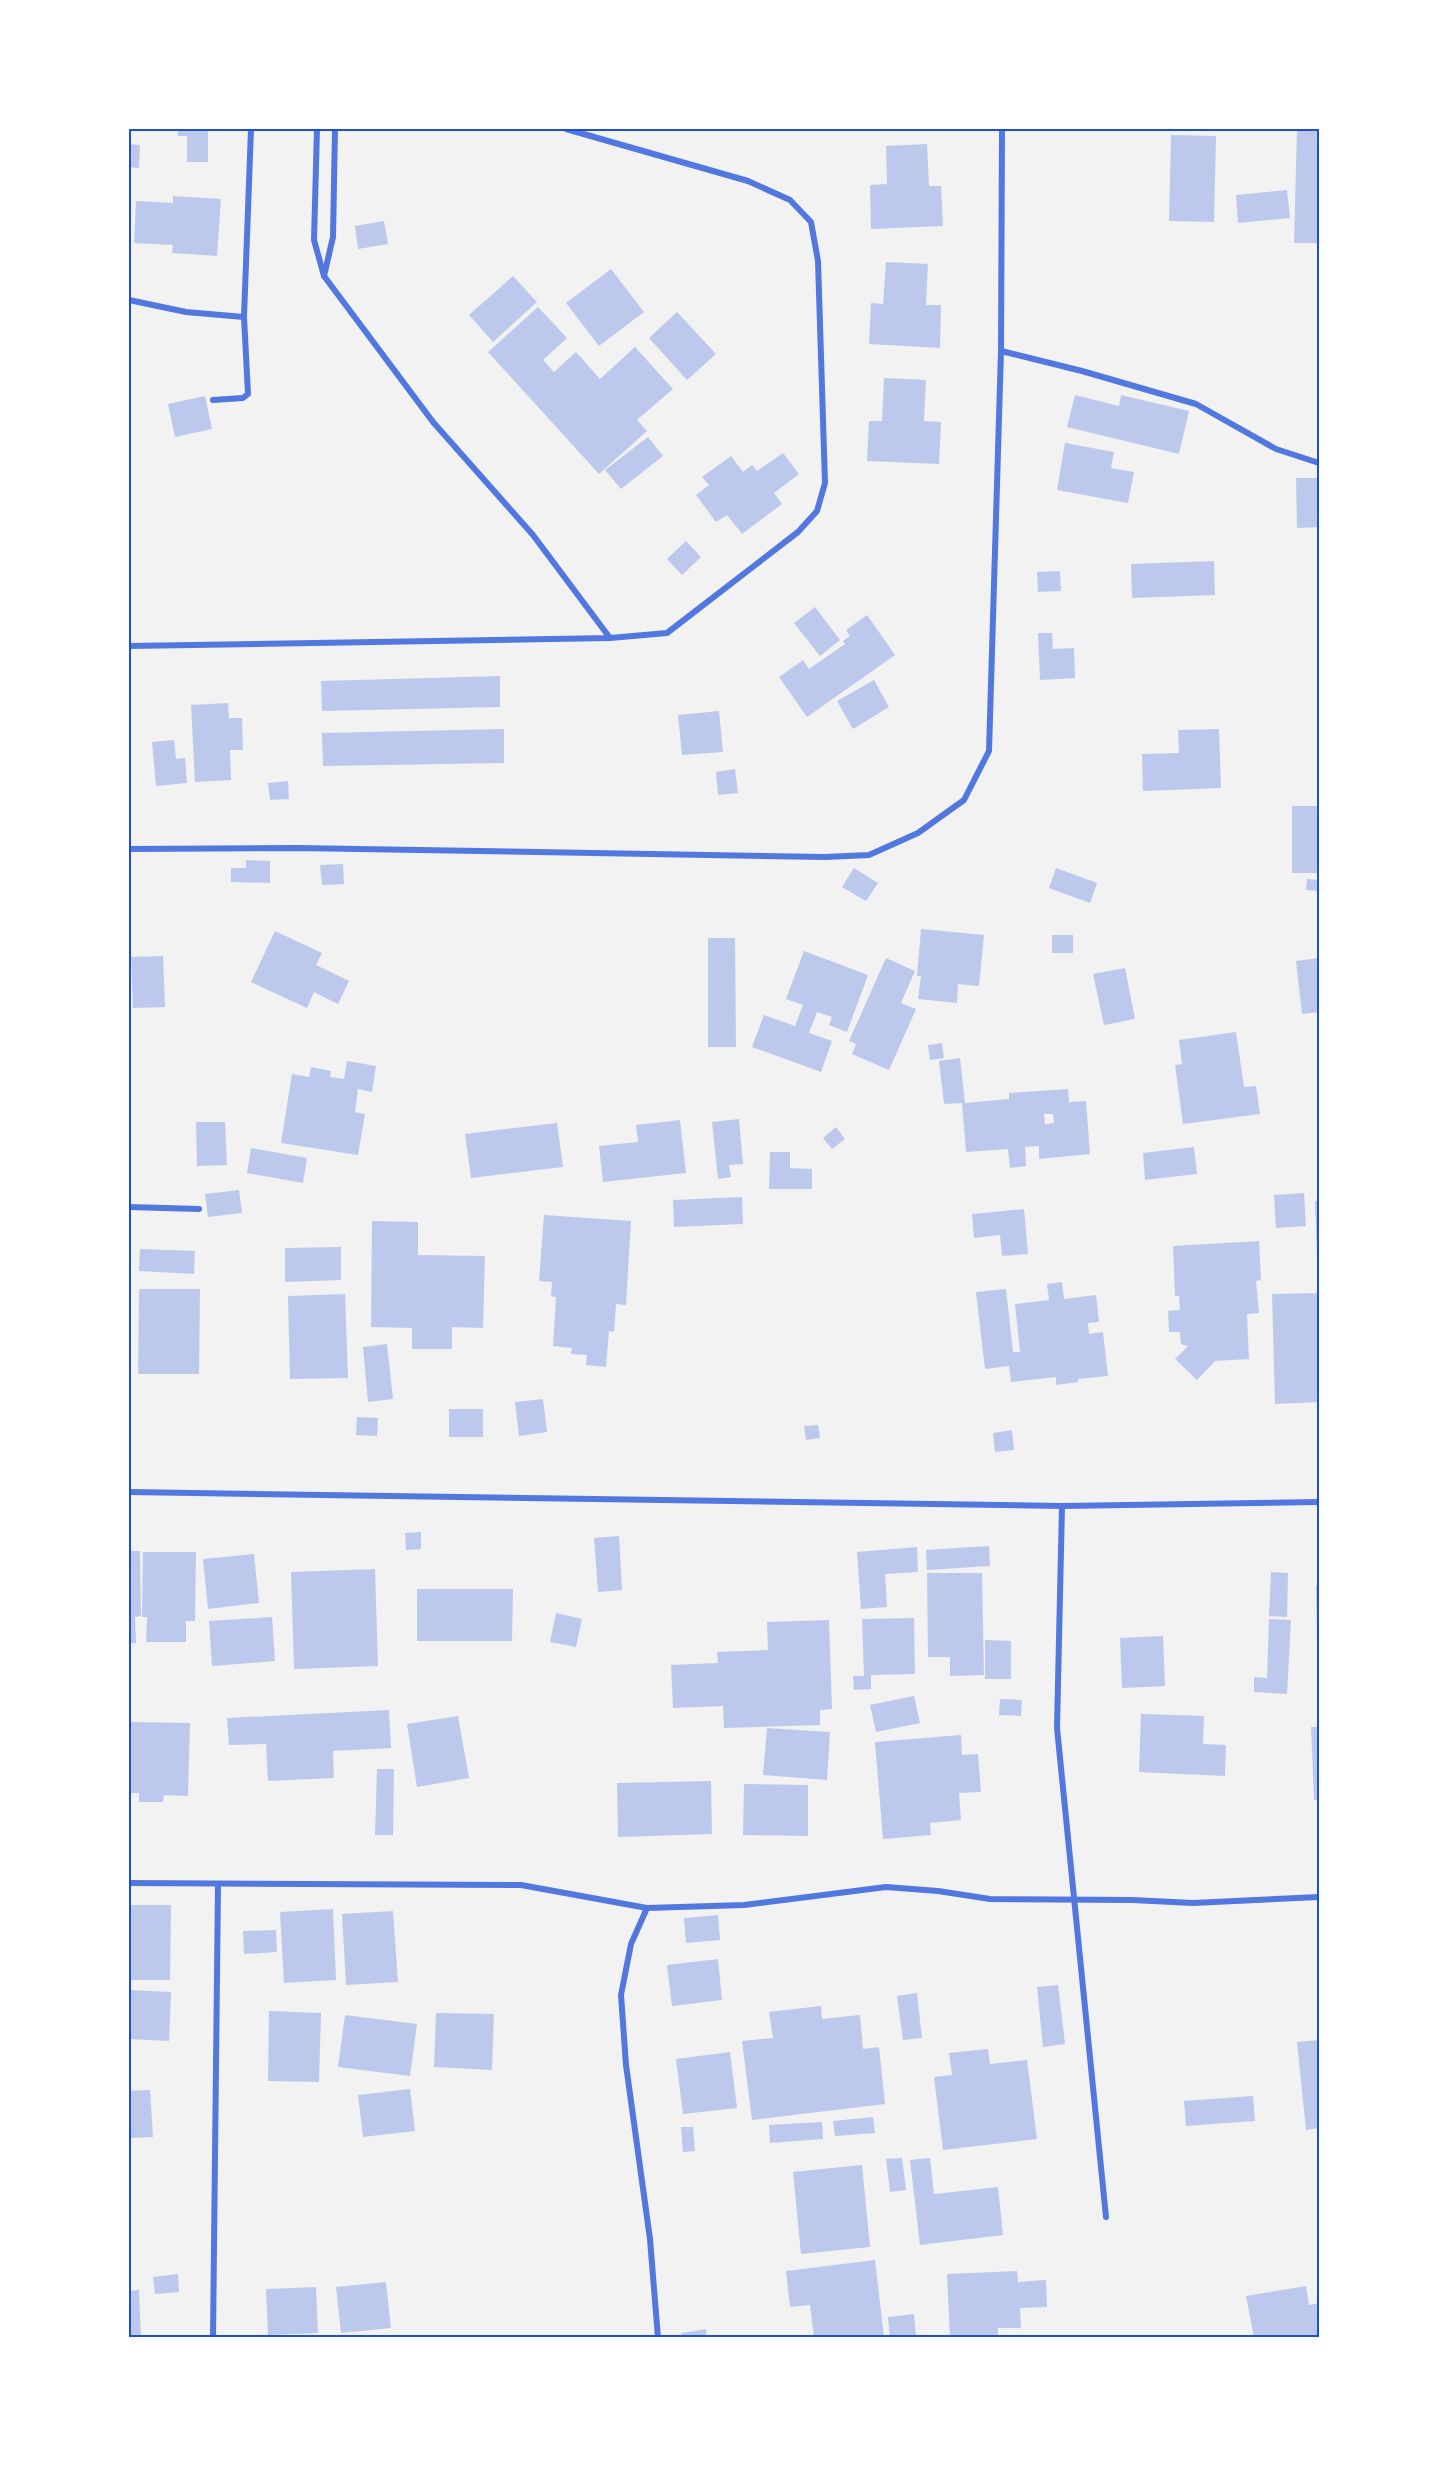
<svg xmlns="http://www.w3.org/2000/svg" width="1448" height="2467" viewBox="0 0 1448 2467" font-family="'Fira Sans',sans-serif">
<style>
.building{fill:#bdc9ec;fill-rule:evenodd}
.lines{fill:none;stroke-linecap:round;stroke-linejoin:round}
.minor{stroke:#5277de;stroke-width:6}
.neatline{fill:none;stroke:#1d4ed8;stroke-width:2}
</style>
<rect width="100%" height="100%" fill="#f2f2f2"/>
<g class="building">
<path d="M178,129H208V162H187V136H178Z"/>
<path d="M1297,129H1319V243H1294Z"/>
<path d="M1171,135L1216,136L1214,222L1169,221Z"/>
<path d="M129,144L140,145L139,168L129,167Z"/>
<path d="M927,144L929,186H941L943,226L871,229L870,185L887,184L886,146Z"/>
<path d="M1287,190L1290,218L1238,223L1236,195Z"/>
<path d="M173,196L221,199L217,256L172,253L173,245L134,243L136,201L173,203Z"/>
<path d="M384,221L388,244L358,249L355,226Z"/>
<path d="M886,262L928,264L926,305H941L940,348L869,344L871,303L883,304Z"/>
<path d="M611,269L644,312L599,346L566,303Z"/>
<path d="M513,276L537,302L493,342L469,315Z"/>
<path d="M538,307L567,338L543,360L554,372L576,352L600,379L635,347L673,389L637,420L647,431L599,474L488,352Z"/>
<path d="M677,312L716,354L687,380L649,338Z"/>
<path d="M884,378L926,380L924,421L941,422L939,464L867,461L869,421H882Z"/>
<path d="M1075,395L1119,406L1121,395L1189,411L1179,454L1067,427Z"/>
<path d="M205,396L212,429L175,437L168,404Z"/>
<path d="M648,437L663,456L621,489L605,470Z"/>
<path d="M1065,443L1114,452L1111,468L1134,472L1128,503L1057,490Z"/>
<path d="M783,453L799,474L774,493L782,504L742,534L727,515L716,522L696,495L709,485L702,477L731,456L743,472L752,465L757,471Z"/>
<path d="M1296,478H1319V527L1297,528Z"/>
<path d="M686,541L701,557L682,575L667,559Z"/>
<path d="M1214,561L1215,595L1132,598L1131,564Z"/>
<path d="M1060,571L1061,591L1038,592L1037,572Z"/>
<path d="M815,607L840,640L820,656L794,623Z"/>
<path d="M867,615L895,655L807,717L779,677L803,660L809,669L845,644L843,641L850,636L846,630Z"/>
<path d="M1038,633H1052L1053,649L1074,648L1075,678L1040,680Z"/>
<path d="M500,676V707L322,711L321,681Z"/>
<path d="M874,680L889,707L853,729L837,701Z"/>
<path d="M228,703L229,718H242L243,750H230L231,780L195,782L191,705Z"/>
<path d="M719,711L723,752L682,755L678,715Z"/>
<path d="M504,729V763L323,766L322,733Z"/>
<path d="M1219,729L1221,788L1143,791L1142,754L1179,753L1178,730Z"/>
<path d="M174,740L176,759L185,758L187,783L156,786L152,742Z"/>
<path d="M735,769L738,793L718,795L716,772Z"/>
<path d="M288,781L289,799L270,800L268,783Z"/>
<rect x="1292" y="806" width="27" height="67"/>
<path d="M246,860L270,861V883L231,882V868H246Z"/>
<path d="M343,864L344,884L322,885L320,865Z"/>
<path d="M854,868L878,883L866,901L842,887Z"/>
<path d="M1056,868L1097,883L1090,903L1049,888Z"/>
<path d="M1307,879L1319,880V891L1306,890Z"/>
<path d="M921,929L984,935L979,986L958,984L957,1003L918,999L921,976H917Z"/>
<path d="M275,931L322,953L316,965L349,981L338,1004L314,992L307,1008L251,982Z"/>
<rect x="1052" y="935" width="21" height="18"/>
<path d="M708,938H735L736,1047H708Z"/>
<path d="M804,951L868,975L847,1032L829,1025L832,1017L817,1012L809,1033L832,1041L821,1072L752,1047L764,1015L795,1026L803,1005L786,999Z"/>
<path d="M163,956L165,1007L133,1008L131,957Z"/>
<path d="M886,958L915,971L901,1003L916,1009L889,1070L852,1054L856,1044L849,1041Z"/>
<path d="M1319,958V1012L1302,1014L1296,961Z"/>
<path d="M1125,968L1135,1019L1104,1025L1093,974Z"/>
<path d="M1236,1032L1244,1087L1256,1086L1260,1114L1183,1124L1175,1065L1182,1064L1179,1040Z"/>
<path d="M942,1043L944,1058L930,1060L928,1045Z"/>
<path d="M960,1058L965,1103L1009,1099V1093L1068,1089L1069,1102L1086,1101L1090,1154L1039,1159V1146L1025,1147L1026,1166L1010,1168L1008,1149L966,1152L962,1103L944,1104L939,1061ZM1044,1114H1053L1054,1123L1045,1124Z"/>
<path d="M347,1061L376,1066L372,1092L358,1089L355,1112L365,1114L358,1155L281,1143L292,1074L309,1077L311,1067L331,1071L330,1077L344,1079Z"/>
<path d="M739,1119L743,1164L729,1165L731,1177L718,1179L712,1122Z"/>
<path d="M680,1120L686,1173L603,1182L599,1146L638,1142L636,1125Z"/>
<path d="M196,1122H225L227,1165L197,1166Z"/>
<path d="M557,1123L563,1167L471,1178L465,1134Z"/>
<path d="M836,1127L845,1139L832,1149L823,1138Z"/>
<path d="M1194,1147L1197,1174L1145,1180L1143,1153Z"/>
<path d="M251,1148L307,1158L303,1183L247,1173Z"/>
<path d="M770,1152H790V1168L812,1169V1189H769Z"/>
<path d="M239,1190L242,1213L208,1217L205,1194Z"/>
<path d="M1304,1193L1306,1226L1276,1228L1274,1195Z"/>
<path d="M742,1197L743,1224L674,1227L673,1200Z"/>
<path d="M1315,1201H1319V1256H1317Z"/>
<path d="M1024,1209L1028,1254L1002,1256L1000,1235L974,1238L972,1214Z"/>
<path d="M544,1215L631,1221L626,1305L616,1304L614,1332L609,1331L606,1367L586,1365L587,1355L571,1354L572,1348L553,1346L556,1297L551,1296L552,1282L539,1281Z"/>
<path d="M372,1221L418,1222V1255L485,1256L483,1328L452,1327V1349H412V1328L371,1327Z"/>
<path d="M1259,1241L1261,1280L1256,1281L1259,1313L1247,1314L1249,1359L1215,1361L1197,1380L1175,1359L1188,1346L1181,1344L1180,1332H1169L1168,1311L1180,1310L1179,1296H1175L1173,1246Z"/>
<path d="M341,1247V1280L285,1282V1248Z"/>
<path d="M140,1249L195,1251L194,1274L139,1271Z"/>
<path d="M1062,1282L1064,1299L1096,1295L1099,1322L1088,1323L1089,1334L1103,1332L1108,1376L1078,1379V1382L1056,1385V1377L1011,1382L1009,1366L985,1369L976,1292L1006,1289L1013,1352H1020L1015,1304L1049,1300L1047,1284Z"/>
<path d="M139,1289H200L199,1374H138Z"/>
<path d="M1319,1293V1402L1275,1404L1272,1294Z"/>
<path d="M345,1294L348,1378L290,1379L288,1296Z"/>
<path d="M387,1344L393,1399L368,1402L363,1347Z"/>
<path d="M543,1399L547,1432L519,1436L515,1402Z"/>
<rect x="449" y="1409" width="34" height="28"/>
<path d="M357,1417L378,1418L377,1436L356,1435Z"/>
<path d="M818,1425L820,1438L806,1440L804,1426Z"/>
<path d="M1012,1430L1014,1450L995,1452L993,1433Z"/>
<path d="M421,1532V1549L406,1550L405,1533Z"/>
<path d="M619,1536L622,1590L598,1592L594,1538Z"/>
<path d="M989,1546L990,1566L927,1570L926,1550Z"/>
<path d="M917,1547L918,1572L885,1574L887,1607L861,1609L857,1552Z"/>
<path d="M129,1551H140L141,1616L135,1617L136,1643H129Z"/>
<path d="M143,1552H196L195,1621H186V1642H146L147,1617H142Z"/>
<path d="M254,1554L259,1603L208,1609L203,1559Z"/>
<path d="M375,1569L378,1666L294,1669L291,1572Z"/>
<path d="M1271,1572L1288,1573L1287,1617L1269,1616Z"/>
<path d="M927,1573H982L984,1675L950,1676V1657H928Z"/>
<path d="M1319,1585V1639H1317L1316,1586Z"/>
<path d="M417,1589H513L512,1641H417Z"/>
<path d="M556,1613L582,1619L576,1647L550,1642Z"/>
<path d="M272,1617L275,1661L212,1666L209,1621Z"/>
<path d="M914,1618L915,1674L871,1675V1689L854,1690L853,1676H864L862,1619Z"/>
<path d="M1269,1619L1291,1620L1287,1694L1254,1692V1677L1267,1678Z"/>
<path d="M829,1620L832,1709L820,1710V1725L724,1728L723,1706L673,1708L671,1665L718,1663L717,1652L768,1650L767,1622Z"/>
<path d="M1163,1636L1165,1686L1122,1688L1120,1638Z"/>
<path d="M985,1640L1011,1641V1679H985Z"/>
<path d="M914,1696L920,1723L876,1732L870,1705Z"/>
<path d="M1000,1699L1022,1700L1021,1716L999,1715Z"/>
<path d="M389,1710L391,1748L333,1751L334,1778L268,1781L266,1744L229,1745L227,1718Z"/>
<path d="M1141,1714L1204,1716L1203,1744L1226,1745L1225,1776L1139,1772Z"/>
<path d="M458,1716L469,1778L417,1787L407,1724Z"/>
<path d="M129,1722L190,1723L188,1796L164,1795L163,1802H139V1793H129Z"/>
<path d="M1311,1727H1319V1800H1314Z"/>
<path d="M767,1728L830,1732L827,1780L763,1775Z"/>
<path d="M961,1735L962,1755L978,1754L981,1792L959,1793L961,1820L930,1823L931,1835L883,1839L875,1742Z"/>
<path d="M377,1769H394L393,1835H375Z"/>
<path d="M711,1781L712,1834L618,1837L617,1783Z"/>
<path d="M744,1784L808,1785V1836L743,1835Z"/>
<path d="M129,1905H171L170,1980H129Z"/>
<path d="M333,1909L336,1980L284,1983L280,1912Z"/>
<path d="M393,1911L398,1982L346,1985L342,1914Z"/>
<path d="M718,1915L720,1940L686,1943L684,1918Z"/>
<path d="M276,1930L277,1952L244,1954L243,1931Z"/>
<path d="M718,1959L722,2000L672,2006L667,1965Z"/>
<path d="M1058,1985L1065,2044L1043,2047L1037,1987Z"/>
<path d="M129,1990L171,1992L169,2041L129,2039Z"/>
<path d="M917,1993L922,2038L903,2040L897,1996Z"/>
<path d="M821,2006L822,2019L860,2015L863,2049L879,2047L885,2104L752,2120L742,2041L773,2038L769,2012Z"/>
<path d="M269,2011L321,2013L319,2082L268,2081Z"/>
<path d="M436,2013L494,2014L492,2070L434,2067Z"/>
<path d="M345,2015L417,2024L410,2076L338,2067Z"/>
<path d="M1319,2040V2128L1306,2130L1297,2042Z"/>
<path d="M988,2049L990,2064L1027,2060L1037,2139L943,2150L934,2077L952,2075L949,2053Z"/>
<path d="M730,2052L737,2108L683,2114L676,2059Z"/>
<path d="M410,2089L415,2131L363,2137L358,2095Z"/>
<path d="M150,2090L153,2137L129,2138V2091Z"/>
<path d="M1253,2096L1255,2121L1186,2126L1184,2101Z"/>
<path d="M873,2117L875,2133L835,2136L833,2121Z"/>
<path d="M822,2122L823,2139L770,2143L769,2125Z"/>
<path d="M681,2127H693L695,2151L683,2152Z"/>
<path d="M902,2158L906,2190L890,2192L886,2159Z"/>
<path d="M930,2158L934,2194L998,2187L1003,2235L920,2245L910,2160Z"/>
<path d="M862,2165L870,2247L801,2254L793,2172Z"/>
<path d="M875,2260L884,2337L814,2338L810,2305L790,2307L786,2271Z"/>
<path d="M1017,2271L1018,2282L1046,2280L1047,2307L1020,2308L1021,2328H998V2338H950L947,2274Z"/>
<path d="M178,2274L179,2292L155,2294L153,2277Z"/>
<path d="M386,2282L391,2328L341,2333L336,2287Z"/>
<path d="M1306,2286L1309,2305L1319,2303V2338H1254L1246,2296Z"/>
<path d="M316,2287L318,2333L268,2335L266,2289Z"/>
<path d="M139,2290L141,2338H129V2291Z"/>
<path d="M914,2314L916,2338H890L888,2317Z"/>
<path d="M706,2329L707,2338H682L681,2333Z"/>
</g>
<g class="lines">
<g class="minor">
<path d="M317,129L314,240L324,276L433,422L533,535L610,638"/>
<path d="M324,276L333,237L335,129"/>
<path d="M129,300L186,312L244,317"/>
<path d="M1001,351L1082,371L1196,404L1276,449L1319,463"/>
<path d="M213,400L243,398L248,394L244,317L251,129"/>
<path d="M129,646L610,638L667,633L798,532L817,511L825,483L818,261L811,222L790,200L748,181L566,129"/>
<path d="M129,849L298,848L825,857L869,855L918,833L964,800L989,751L1001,351L1002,129"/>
<path d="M129,1207L199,1209"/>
<path d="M129,1492L1062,1506L1319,1502"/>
<path d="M1062,1506L1057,1728L1106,2217"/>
<path d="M129,1883L521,1885L647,1908L744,1905L886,1887L938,1891L990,1899L1132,1900L1193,1903L1319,1897"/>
<path d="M647,1908L631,1944L621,1995L626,2065L650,2239L658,2338"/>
<path d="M213,2338L218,1884"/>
</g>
</g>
<rect width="1448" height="2467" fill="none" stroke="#ffffff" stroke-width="261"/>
<rect x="130" y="130" width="1188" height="2206" class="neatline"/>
</svg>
